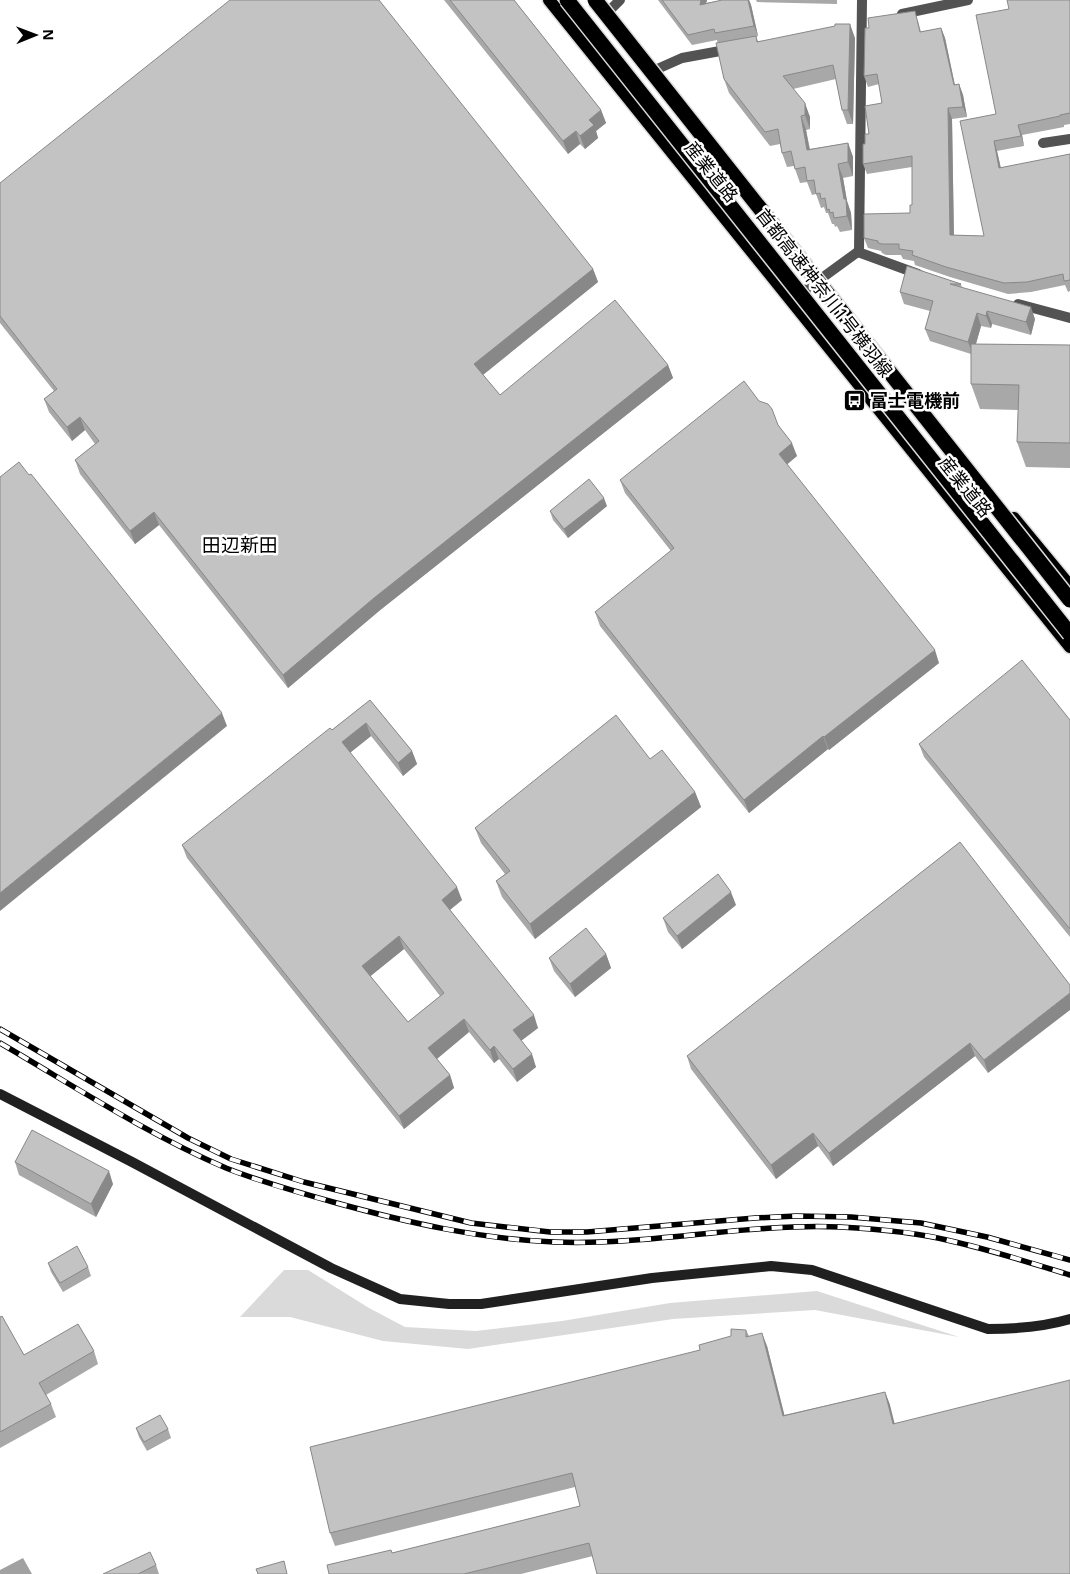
<svg xmlns="http://www.w3.org/2000/svg" width="1070" height="1574" viewBox="0 0 1070 1574" font-family="'Noto Sans','Noto Sans JP',sans-serif">
<style>
.green{fill:#dadada}
.water{fill:#a1a1a1}
.lines{fill:none;stroke-linecap:round;stroke-linejoin:round}
.primary-casing{stroke:#dbdbdb;stroke-width:15}
.street{stroke:#535353;stroke-width:10}
.secondary{stroke:#202020;stroke-width:10}
.primary{stroke:#000;stroke-width:12}
.rail-casing{stroke:#000;stroke-width:5.5}
.rail{stroke:#fff;stroke-width:4;stroke-dasharray:11;stroke-linecap:butt}
.highway-bridge-casing{stroke:#dbdbdb;stroke-width:18;stroke-linecap:butt}
.highway-bridge{stroke:#000;stroke-width:15}
.wall{fill:#a8a8a8;fill-rule:evenodd}
.shaded-wall{fill:#888}
.building{fill:#c3c3c3;stroke:#888;fill-rule:evenodd}
.labels{text-anchor:middle;stroke-width:5;stroke-linejoin:round;paint-order:stroke}
.street-label{font-size:18px;fill:#000;stroke:#fff}
.poi-label{font-size:18px;font-weight:bold;fill:#000;stroke:#fff;text-anchor:start}
.neighbourhood-label{font-size:19px;fill:#000;stroke:#fff}
</style>
<rect width="100%" height="100%" fill="#fff"/>
<path class="green" d="M284,1270H308L369,1308L405,1327L476,1331L562,1321L670,1303L817,1291L959,1337L815,1310L673,1319L468,1349L383,1341L290,1317H240Z"/>
<path class="water" d="M23,1558L32,1574H0V1570Z"/>
<g class="lines">
<defs>
<g id="primary">
<path d="M549,0L1070,647"/>
<path d="M1014,518L1070,586"/>
</g>
</defs>
<use href="#primary" class="primary-casing"/>
<g class="street">
<path d="M609,11L620,0"/>
<path d="M902,14L968,0"/>
<path d="M655,70L682,58L731,49"/>
<path d="M1043,143L1070,139"/>
<path d="M858,252L918,274"/>
<path d="M800,294L859,251L862,0"/>
<path d="M1018,304L1070,318"/>
</g>
<path class="secondary" d="M0,1094L132,1162L331,1268L400,1299L449,1304H481L652,1278L771,1266L812,1270L988,1329C1016,1329 1043,1327 1070,1319"/>
<use href="#primary" class="primary"/>
<defs>
<g id="rail">
<path d="M0,1029L188,1138L231,1159L304,1182L471,1223L550,1232H587L755,1218L796,1216L851,1217L921,1223L987,1237L1070,1260"/>
<path d="M0,1043C74,1086 147,1134 226,1168C261,1182 297,1192 333,1202C405,1222 479,1239 554,1242C649,1246 744,1223 840,1227C877,1229 915,1232 951,1241C991,1250 1031,1263 1070,1275"/>
</g>
</defs>
<use href="#rail" class="rail-casing"/>
<use href="#rail" class="rail"/>
<defs>
<g id="highway-bridge">
<path d="M567,0L1070,634"/>
<path d="M595,0L1070,600"/>
</g>
</defs>
<use href="#highway-bridge" class="highway-bridge-casing"/>
<use href="#highway-bridge" class="highway-bridge"/>
</g>
<g class="wall">
<path d="M444,0H514L601,110L606,123L596,131L598,138L585,149L580,144L568,154Z"/>
<path d="M658,0H707L706,3L723,0H749L751,5L758,36L756,37L758,41L855,38L853,124H847L842,110L836,79L793,89L810,117V129L806,130L810,149L848,143L853,157V176L843,178L847,201L851,213L852,230L840,232L837,226L835,227L834,224H832L828,213H826L824,207L821,208L816,194L812,195L807,182L800,183L794,166L787,167L782,153L780,144L770,146L729,93L724,79L717,40L692,45Z"/>
<path d="M756,0H837V4L757,2Z"/>
<path d="M1070,0V124L1064,125V127L1022,135L1024,146L997,151L1001,168L1070,154V291L1068,292L1065,285L1031,292L1008,294L950,277L915,265L914,261L903,259L901,255H886L882,253L881,251L868,248L864,238L910,213L912,205V167L867,174L863,164L865,144L882,103L879,84L868,87L864,76L869,28L918,21L921,32L941,28L945,38L955,85L959,84L963,95L967,117L952,119L954,235L984,236L996,114L1009,9Z"/>
<path d="M0,183L593,269L598,282L483,375L500,395L668,365L673,378L379,611L288,688L159,525L135,544L80,474L75,460L95,444L85,430L72,441L49,412L44,399L54,391L0,323Z"/>
<path d="M907,266L961,284L962,288L1035,319L1031,335L992,324L991,328L981,326L976,344L1070,345V468L1026,467L1017,442L1018,410L980,409L971,384V354L930,341L925,329L930,311L904,304L900,292Z"/>
<path d="M778,425L797,456L787,464L939,663L829,750L828,749L749,813L600,626L595,612L671,551L625,493L620,480Z"/>
<path d="M607,506L568,538L553,520L550,511Z"/>
<path d="M370,700L412,751L417,764L403,776L371,736L350,753L462,900L450,910L538,1028L521,1041L536,1067L517,1082L499,1059L494,1063L469,1032L437,1059L450,1075L454,1088L404,1129L187,858L182,845L332,730ZM404,949L440,996L408,1022L370,976Z"/>
<path d="M1070,720V937L924,757L919,744Z"/>
<path d="M650,759L695,792L701,807L535,939L502,897L496,881L505,874L481,843L475,828Z"/>
<path d="M960,842L988,1073L975,1056L833,1166L818,1146L776,1179L691,1069L687,1056Z"/>
<path d="M736,905L682,949L668,932L663,918Z"/>
<path d="M606,954L611,968L575,997L554,971L549,958Z"/>
<path d="M15,1162L113,1184L96,1217L19,1175Z"/>
<path d="M48,1263L88,1267L91,1276L63,1292L51,1272Z"/>
<path d="M0,1317L24,1355L94,1351L98,1364L46,1395L51,1404L56,1417L0,1448Z"/>
<path d="M746,1330L749,1336L767,1346L784,1415L885,1392L890,1405L593,1556L521,1574H329L392,1553L580,1506L575,1487L335,1546L330,1533L700,1350Z"/>
<path d="M136,1428L168,1429L171,1438L147,1451L139,1437Z"/>
<path d="M156,1565L159,1574H103Z"/>
</g>
<g class="shaded-wall">
<path d="M701,0H707L703,15L700,5Z"/>
<path d="M748,0H749L751,5L758,36L754,26Z"/>
<path d="M850,24L855,38L853,124L848,110Z"/>
<path d="M941,28L945,38L957,96L954,85Z"/>
<path d="M959,84L963,95L967,117L963,107Z"/>
<path d="M805,103L810,117V129L805,115Z"/>
<path d="M948,108L952,119L954,246L950,235Z"/>
<path d="M601,110L606,123L596,131L598,138L585,149L580,136L589,120Z"/>
<path d="M801,116L806,130L812,164L807,150Z"/>
<path d="M1018,125L1022,135L1024,146L1021,136Z"/>
<path d="M576,131L580,144L568,154L563,141Z"/>
<path d="M994,141L997,151L1003,179L999,168Z"/>
<path d="M848,143L853,157V176L848,162Z"/>
<path d="M838,164L843,178L847,201L851,213L852,230L847,216Z"/>
<path d="M593,269L598,282L479,378L474,364Z"/>
<path d="M1031,307L1035,319L1031,335L1026,322Z"/>
<path d="M987,311L992,324L991,328L986,316Z"/>
<path d="M977,313L981,326L973,354L968,342Z"/>
<path d="M668,365L673,378L379,611L288,688L283,675L374,598Z"/>
<path d="M80,417L85,430L72,441L67,427Z"/>
<path d="M792,443L797,456L784,467L779,454Z"/>
<path d="M604,498L607,506L568,538L564,529Z"/>
<path d="M154,512L159,525L135,544L130,531Z"/>
<path d="M935,650L939,663L829,750L824,737Z"/>
<path d="M222,713L227,726L0,911V893Z"/>
<path d="M366,723L371,736L347,755L342,742Z"/>
<path d="M823,736L828,749L749,813L744,800Z"/>
<path d="M412,751L417,764L403,776L398,763Z"/>
<path d="M695,792L701,807L535,939L530,924Z"/>
<path d="M457,887L462,900L446,913L442,900Z"/>
<path d="M731,892L736,905L682,949L677,936Z"/>
<path d="M399,936L404,949L367,979L362,966Z"/>
<path d="M606,954L611,968L575,997L570,984Z"/>
<path d="M1070,993V1010L988,1073L984,1060Z"/>
<path d="M534,1015L538,1028L518,1043L513,1030Z"/>
<path d="M464,1019L469,1032L433,1062L428,1048Z"/>
<path d="M970,1043L975,1056L833,1166L829,1153Z"/>
<path d="M494,1046L499,1059L494,1063L490,1050Z"/>
<path d="M532,1054L536,1067L517,1082L513,1069Z"/>
<path d="M450,1075L454,1088L404,1129L399,1116Z"/>
<path d="M813,1133L818,1146L776,1179L771,1165Z"/>
<path d="M109,1171L113,1184L96,1217L91,1204Z"/>
<path d="M762,1333L767,1346L788,1429L783,1416Z"/>
<path d="M885,1392L890,1405L898,1437L893,1424Z"/>
</g>
<g class="building">
<path d="M230,0H379L593,269L474,364L500,395L615,300L668,365L374,598L283,675L154,512L130,531L75,460L99,441L80,417L67,427L44,399L57,389L0,316V183Z"/>
<path d="M450,0H514L601,110L589,120L594,125L580,136L576,131L563,141Z"/>
<path d="M662,0H701L700,5L722,0H748L754,26L715,33L714,29L688,35Z"/>
<path d="M1007,0H1070V113L1060,115V116L1018,125L1021,136L994,141L999,168L1070,154V280L1064,281L1063,274L1027,282L1004,283L946,267L912,255L913,251L899,249V244H882L878,243V241L864,238V214L910,213V205H912V156L863,164V144H865V134H869L865,106L882,103L877,74L864,76L865,28H869L868,18L915,11L920,32L941,28L954,85L959,84L963,107L948,108L950,235L984,236L960,121L996,114L976,15L1009,9Z"/>
<path d="M835,24H850L848,110H842L833,65L783,76L805,103V115L801,116L807,150L848,143V162L838,164L844,199H846L847,216L834,218L833,212L830,213L829,209L827,210L825,198L821,199L820,193L816,194L814,180L807,181L805,167L795,169L791,151L782,153L778,129L765,132L724,79L716,43L756,36L757,42L835,26Z"/>
<path d="M907,266L961,284H950L1031,307L1026,322L987,311L986,316L977,313L968,342L925,329L933,301L900,292Z"/>
<path d="M971,344L1070,345V443L1017,442L1019,385L971,384Z"/>
<path d="M744,381L759,401L768,404L772,409L778,425L792,443L779,454L935,650L824,737L823,736L744,800L595,612L674,548L620,480Z"/>
<path d="M19,462L29,475L31,474L222,713L0,893V477Z"/>
<path d="M589,479L604,498L564,529L550,511Z"/>
<path d="M1022,660L1070,720V929L919,744Z"/>
<path d="M370,700L412,751L398,763L366,723L342,742L457,887L442,900L534,1015L513,1030L532,1054L513,1069L494,1046L490,1050L464,1019L428,1048L450,1075L399,1116L182,845L330,728L332,730ZM399,936L444,993L408,1022L362,966Z"/>
<path d="M616,715L650,759L662,750L695,792L530,924L496,881L510,871L475,828Z"/>
<path d="M960,842L1070,985V993L984,1060L970,1043L829,1153L813,1133L771,1165L687,1056Z"/>
<path d="M718,874L731,892L677,936L663,918Z"/>
<path d="M586,928L606,954L570,984L549,958Z"/>
<path d="M32,1130L109,1171L91,1204L15,1162Z"/>
<path d="M77,1246L88,1267L60,1283L48,1263Z"/>
<path d="M2,1316L24,1355L78,1324L94,1351L39,1383L51,1404L0,1432V1317Z"/>
<path d="M731,1329L746,1330V1337L762,1333L783,1416L885,1392L893,1424L1070,1380V1574H597L589,1543L464,1574H329L327,1565L391,1550L392,1553L580,1506L572,1473L330,1533L310,1447L700,1350L699,1345L731,1336Z"/>
<path d="M160,1415L168,1429L144,1442L136,1428Z"/>
<path d="M150,1552L156,1565L138,1574H103Z"/>
<path d="M284,1561L287,1574H258L256,1569Z"/>
</g>
<defs>
<symbol id="bus-square" viewBox="-11 -11 22 22"><rect x="-9" y="-9" width="18" height="18" rx="4" fill="#000" stroke="#fff"/><path d="M-5-6H5V4H4V6H2V4H-2V6H-4V4H-5ZM-3.5-4V0h7V-4ZM-3.5 1.2v1.5H-2V1.2ZM2 1.2v1.5H3.5V1.2Z" fill="#fff"/></symbol>
</defs>
<g fill-rule="evenodd">
<use href="#bus-square" x="842" y="388" width="25" height="25"/>
</g>
<g class="labels">
<g class="street-label">
<text transform="translate(711 172) rotate(51)" y="6">産業道路</text>
<text transform="translate(824 293) rotate(52)" y="6">首都高速神奈川1号横羽線</text>
<text transform="translate(965 487) rotate(51)" y="6">産業道路</text>
</g>
<g class="poi-label">
<text x="870" y="407">富士電機前</text>
</g>
<g class="neighbourhood-label">
<text x="240" y="552">田辺新田</text>
</g>
</g>
<g transform="translate(35 35) rotate(89)" stroke="#ffffff" stroke-width="4" paint-order="stroke">
<path d="M0-4L9 19L0 12L-9 19Z" fill="#000000"/>
<text y="-8" font-size="14" font-weight="bold" text-anchor="middle" fill="#000000">N</text>
</g>
</svg>
